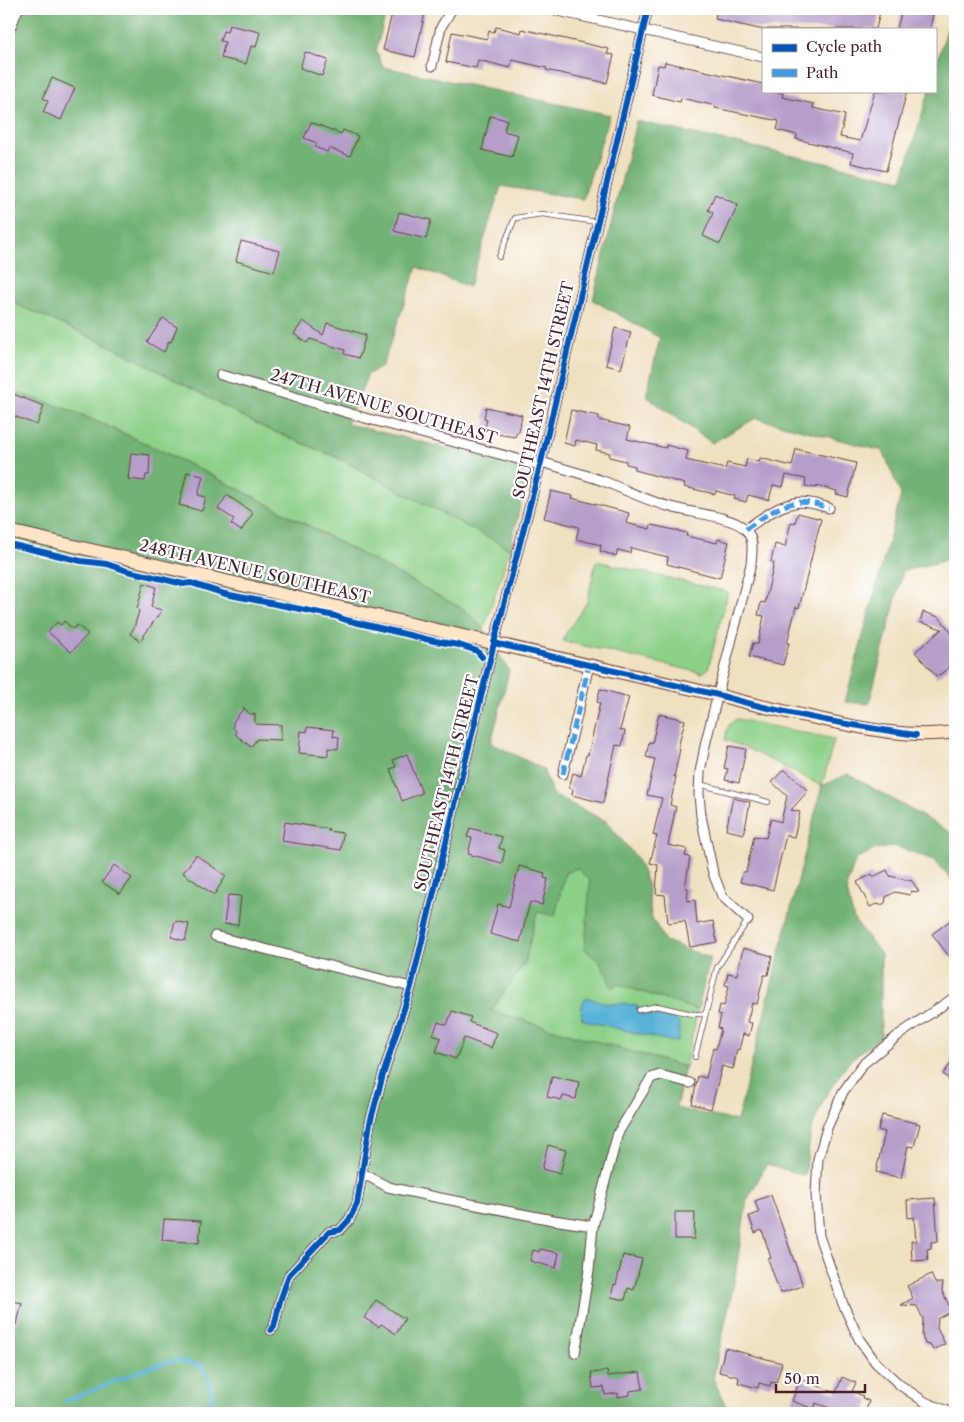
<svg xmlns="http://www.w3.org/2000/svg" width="964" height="1422" viewBox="0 0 964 1422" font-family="'Libre Caslon Text',serif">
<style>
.green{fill:#8dd088;stroke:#6c785a}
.forest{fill:#72b274;stroke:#5e6850}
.water{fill:#59b2d6;stroke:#526880}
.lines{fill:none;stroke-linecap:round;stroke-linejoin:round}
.stream{stroke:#59b2d6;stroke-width:4}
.building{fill:#b59fc9}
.lane-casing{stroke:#633c41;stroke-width:6}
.street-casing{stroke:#633c41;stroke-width:11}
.secondary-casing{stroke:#633c41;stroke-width:14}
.lane{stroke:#fff;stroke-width:4.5}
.street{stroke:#fff;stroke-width:9}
.secondary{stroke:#fee5c5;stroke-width:12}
.quiet{stroke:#409be1;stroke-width:5;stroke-dasharray:10 5;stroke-linecap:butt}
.cycleway-casing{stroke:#fff;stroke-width:9}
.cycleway{stroke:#0057b8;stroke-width:6}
.labels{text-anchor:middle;stroke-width:4.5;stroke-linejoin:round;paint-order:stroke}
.street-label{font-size:16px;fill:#4a1f2b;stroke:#fff}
</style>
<rect width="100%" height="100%" fill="#fff"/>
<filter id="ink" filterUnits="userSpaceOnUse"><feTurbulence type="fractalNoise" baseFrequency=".02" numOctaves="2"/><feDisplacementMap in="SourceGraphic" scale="10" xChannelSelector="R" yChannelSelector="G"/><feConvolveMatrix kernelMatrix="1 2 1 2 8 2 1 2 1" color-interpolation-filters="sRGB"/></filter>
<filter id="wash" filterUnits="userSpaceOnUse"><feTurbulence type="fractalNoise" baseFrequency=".0096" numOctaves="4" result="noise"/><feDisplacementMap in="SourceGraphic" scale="20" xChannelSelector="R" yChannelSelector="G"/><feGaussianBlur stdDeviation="1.12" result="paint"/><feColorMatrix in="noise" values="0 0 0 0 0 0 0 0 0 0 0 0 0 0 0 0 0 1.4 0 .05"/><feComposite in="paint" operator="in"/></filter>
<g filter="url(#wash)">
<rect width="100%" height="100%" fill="#efe0c0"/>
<g class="green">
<path d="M9,301L119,350L265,428L334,456L510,549L484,629L465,610C338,542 211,469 77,413C55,404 31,398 9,390Z"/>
<path d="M596,561L728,592L708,669L702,673L563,641L565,635L587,602Z"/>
<path d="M737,719L834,739L822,786L746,748L725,740C727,730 727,723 737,719Z"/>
<path d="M577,868L590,881L585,949L601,963L612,987L617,984L698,1010L685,1067L491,1011L525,962L537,912L555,916L565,873Z"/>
<path d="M955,1193V1251L953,1247L950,1197Z"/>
</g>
<g class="forest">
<path d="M9,9H387L376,51L383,67L610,115L583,199L501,186L469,287L417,267L382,367L368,374L347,424L521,466L525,485L510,549L334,456L265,428L119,350L9,301Z"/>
<path d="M953,9H955V558L903,571L869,704L845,702L901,495L883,451L756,418L712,443L646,396L660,338L593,300L636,121L902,180L929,91H935V69Z"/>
<path d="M9,390C31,398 55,404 77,413C211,470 338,542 465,610L484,629L509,671L491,743L543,769L553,795L606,821L636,857L647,883L651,916L665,941L710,958L698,1010L617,984L612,988L601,963L585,949L590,881L577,868L565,873L555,916L537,912L525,962L491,1011L685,1067L676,1108L737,1121L822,786L848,774L955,835V882L933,860L895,846L874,850L856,859L846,887L854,920L881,954V1037L851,1059L825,1097L811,1130L805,1176L767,1164L747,1200L734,1283L713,1378L729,1413H9Z"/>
</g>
<path class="water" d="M585,998C595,998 605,1005 614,1004C623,1003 628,1004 638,1006L640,1014L672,1018L679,1023V1040L673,1042L587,1021L582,1019C581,1011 581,1005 585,998Z"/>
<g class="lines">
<path class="stream" d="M66,1401L150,1367L176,1360L200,1365L209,1378L214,1413"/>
</g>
<g id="blocks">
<g class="building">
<path d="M393,9H426L415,57L383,50Z"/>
<path d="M717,9H866L880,12L876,29H759L715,19Z"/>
<path d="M902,9H934L930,29H897Z"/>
<path d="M229,25L260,32L256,47L251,46L246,64L221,58L225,42L220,41L223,31L227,32Z"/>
<path d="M496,27L521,33L522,29L609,49L607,54L614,55L607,83L546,70L547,68L512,60L510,68L478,60L476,68L446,62L452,32L487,39L489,31L494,32Z"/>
<path d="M305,52L328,60L322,76L300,68Z"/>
<path d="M665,62L763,84V91L783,93L782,97L814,104L813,108L845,115L840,137L860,141L875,91H907L886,171L851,163L853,153L796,139L797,135L777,130L779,121L715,108L716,106L681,98L680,102L652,95L658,65L664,66Z"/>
<path d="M52,78L75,88L61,120L43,112L48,101L43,98Z"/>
<path d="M490,116L507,120L504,131L518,135L512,157L482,150Z"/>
<path d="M311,122L341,134L343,130L358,136L350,156L329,148L327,152L315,147L317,143L304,138Z"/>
<path d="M715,194L738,205L720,244L703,236L713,213L708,210Z"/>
<path d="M399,212L431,220L426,239L394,231Z"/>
<path d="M241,241L280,251L274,272L236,261Z"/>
<path d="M163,318L177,327L171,342L169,341L164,352L147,342Z"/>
<path d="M303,321L323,335L327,323L366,335L359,358L344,354L345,350L310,339L307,343L294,334Z"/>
<path d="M615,328L631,332L621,369L606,365Z"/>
<path d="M13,394L44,406L37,425L9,414V405Z"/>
<path d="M486,407L522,415L519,432H517L515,437L484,432L487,419L484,418Z"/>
<path d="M571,410L599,416V420L630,427L627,439L666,448V445L688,451L686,460L725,469L727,463L745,467L747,459L759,462L760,458L792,466L796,449L856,463L848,497L836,494L837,491L817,486L816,488L805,486L806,479L786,475L783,487L773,485L769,500L748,495L746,502L734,499L735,496L716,491L715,494L684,487L685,484L635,470V466L626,464V461L609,457L610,453L596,450L597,445L576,440L575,446L564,443Z"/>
<path d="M131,453L150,455L149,475H146L145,481L128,479Z"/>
<path d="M187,472L203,476L198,495L206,497L202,511L179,505Z"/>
<path d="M551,491L573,496L572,498L629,513L626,523L650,529L651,525L661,527L687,533L686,536L717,543L718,539L729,542L720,578L667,564L668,557L631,548L630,553L618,550L616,556L600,551L601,545L576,539L579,527L544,518Z"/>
<path d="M227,495L253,513L241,531L231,524L234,519L218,509Z"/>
<path d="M798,513L821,519L799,608L796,607L787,643H789L783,665L749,657L753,643L758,644L764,616L758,615L761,602L765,603L774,563L771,562L775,544L785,547L791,522L795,523Z"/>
<path d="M144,583L156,587L151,607L162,610L140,641L130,634L134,628L139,611L137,609Z"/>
<path d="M923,612L939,617L955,637V661L950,659L948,668L937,677L915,652L942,629L920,622Z"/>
<path d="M64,621L73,629L77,625L88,634L71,652L48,632L57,622L61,625Z"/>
<path d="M600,689L629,697L620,730L625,731L622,746L616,745L603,803L572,795L573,789L569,788L573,773L581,776L586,755H588L600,703L597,702Z"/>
<path d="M244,708L250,714H255V724L281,725V740L257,739L251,747L236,735V731L233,728V722Z"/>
<path d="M659,714L685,720L678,748L680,749L674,777H676L670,805L676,807L668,845L687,849L685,856L690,857L685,888H688L687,901L695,900L697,924L713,921L717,942L690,947L685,921L668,923L665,895L656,894L658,865L650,863L657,836L653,835L662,798L647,795L655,759L646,757L649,742L652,743Z"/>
<path d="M307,727L334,730L333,736L339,737L338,749L328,748V756L299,753L301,731L307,732Z"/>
<path d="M729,746L746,749L739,783L725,780L728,769L724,768Z"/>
<path d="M407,754L422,793L402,801L390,769L396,767L393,760Z"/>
<path d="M784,769L808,791L791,810L800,812L794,837L786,835L773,890L740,882L743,872H746L754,836L766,838L771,819L781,822L787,796L772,782Z"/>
<path d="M733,798L750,802L744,834L726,830Z"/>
<path d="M285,822L329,829L328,831L343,833L341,850L282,841Z"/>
<path d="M470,828L502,837L499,848L505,850L502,863L468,854L472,838L467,837Z"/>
<path d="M196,855L226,876L214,895L183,873Z"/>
<path d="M114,865L132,878L120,894L102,882Z"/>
<path d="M519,866L545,873L544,878L548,879L542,905L530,902L520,942L490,934L498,904L509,907Z"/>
<path d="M887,870L890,876L912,881L919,892L911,891L910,895L895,892L886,897L885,903L881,905L876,904L870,907L857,882L872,874L873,877Z"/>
<path d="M228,895L241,896L238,925L224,924Z"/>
<path d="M955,917V952L949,956L932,934Z"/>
<path d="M175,921L189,924L185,941L171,937Z"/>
<path d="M743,948L772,956L768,975H764L757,1004L752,1003L747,1022L752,1023L749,1036L743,1034L739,1050L737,1049L733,1069L722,1066L711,1109L692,1104L698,1076L706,1078L713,1048L716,1049L721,1029L718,1028L721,1015L718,1014L720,1005L724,1006L729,986L725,985L728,973L737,975Z"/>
<path d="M452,1011L471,1017L469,1022L497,1033L491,1048L464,1038L456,1059L436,1052L441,1038L433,1035L438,1022L447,1025Z"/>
<path d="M955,1058V1084L943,1074Z"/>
<path d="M552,1076L579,1082L576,1099L563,1096L562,1100L547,1097Z"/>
<path d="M882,1115L920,1124L914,1147L908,1146L901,1178L876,1172L885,1132L878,1130Z"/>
<path d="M548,1145L566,1150L560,1174L542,1169Z"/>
<path d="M771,1195L803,1286L780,1293L768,1259L771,1258L762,1230L755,1233L749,1216L759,1213L755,1201Z"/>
<path d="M935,1198L938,1241L931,1242V1248L927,1249L928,1260L912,1261L911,1241H916L914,1217L908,1218L907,1200Z"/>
<path d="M675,1212H695L694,1239H675Z"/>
<path d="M164,1219L201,1221L199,1243L162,1240Z"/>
<path d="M540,1249L559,1253L556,1268L530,1261L533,1250L539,1252Z"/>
<path d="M623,1255L642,1259L634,1290L628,1288L625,1300L611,1297L614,1284L616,1285Z"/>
<path d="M931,1274L935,1283H943L942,1291L952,1311L938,1318L937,1328L945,1344L933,1350L930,1345L925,1344L922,1336L923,1319L917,1306L901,1305L913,1298L907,1286Z"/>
<path d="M9,1300L22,1303L17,1324L9,1322Z"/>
<path d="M376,1300L405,1319L396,1334L381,1324L379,1327L364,1318Z"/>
<path d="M725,1348L782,1363L776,1383L771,1382L770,1386L759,1383L758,1388L738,1383L739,1377L719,1372Z"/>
<path d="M607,1371L608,1376L640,1372L643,1389L630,1391V1395L618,1397V1393L605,1395L604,1387L593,1388L591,1373Z"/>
<path d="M842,1377L856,1383L852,1391L863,1396L862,1398L869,1401L865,1413H843L816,1403L814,1409L792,1401L800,1379L836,1393Z"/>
</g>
</g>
</g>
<g filter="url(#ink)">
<use href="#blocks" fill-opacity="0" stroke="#633c41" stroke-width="1"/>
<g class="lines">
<defs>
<g id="lane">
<path d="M499,257L515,218L542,214L597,222"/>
<path d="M699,784L768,802"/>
<path d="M639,1010L657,1006L692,1014H705"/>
<path d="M695,1057L717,968L748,920"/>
</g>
<g id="street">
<path d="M549,9L763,57"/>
<path d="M9,31L18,9"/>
<path d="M432,66L441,27L452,9"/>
<path d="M221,375L365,418L540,465"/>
<path d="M541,462C562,468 583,474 603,481C626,490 647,501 671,507C690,513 730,516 744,528C755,538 752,551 751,564L706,741L700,772L699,795L701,816L713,873L722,896L748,920"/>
<path d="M746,529C764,517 786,498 810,503C816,504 822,506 829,508"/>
<path d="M563,774L589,665"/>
<path d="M215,936L411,987"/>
<path d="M362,1173L388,1187L430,1196L553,1220L593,1226"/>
<path d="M271,1330L274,1327L280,1301L289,1275L329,1232L340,1230L349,1220L357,1204L370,1123L383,1075L411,987L494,643L541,462L648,9"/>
<path d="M575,1353L589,1270L593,1226L618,1133L651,1078L660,1075L690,1083"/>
<path d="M952,1413L925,1402L900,1385L876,1363L859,1339L843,1304L819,1236L816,1194L818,1159L827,1128L843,1092L863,1064L900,1034L955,997"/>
</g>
<path id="secondary" d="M9,531L718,695C750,704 782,711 815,718C861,728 908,739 955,732"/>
</defs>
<use href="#lane" class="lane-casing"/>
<use href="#street" class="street-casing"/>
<use href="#secondary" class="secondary-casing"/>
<use href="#lane" class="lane"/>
<use href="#street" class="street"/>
<use href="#secondary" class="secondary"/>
<g class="quiet">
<path d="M746,529C764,517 786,498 810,503C816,504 822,506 829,508"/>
<path d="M563,774L589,665"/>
</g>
<defs>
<g id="cycleway">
<path d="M9,544L81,561L107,564L127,571L150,576L183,584L191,583L225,594L335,616L346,620L434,641L459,645L477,651L482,657"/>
<path d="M494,643L718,695C783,714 849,725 916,735"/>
<path d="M271,1330L274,1327L280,1301L289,1275L329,1232L340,1230L349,1220L357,1204L370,1123L383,1075L411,987L494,643L541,462L648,9"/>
</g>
</defs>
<use href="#cycleway" class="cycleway-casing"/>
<use href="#cycleway" class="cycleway"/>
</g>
</g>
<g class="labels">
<g class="street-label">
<text transform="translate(543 390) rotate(-77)" y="6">SOUTHEAST 14TH STREET</text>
<text transform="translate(384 406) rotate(16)" y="6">247TH AVENUE SOUTHEAST</text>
<text transform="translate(255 571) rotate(13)" y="6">248TH AVENUE SOUTHEAST</text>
<text transform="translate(446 783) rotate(-76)" y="6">SOUTHEAST 14TH STREET</text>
</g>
</g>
<rect width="964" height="1422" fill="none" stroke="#fff" stroke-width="30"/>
<rect x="762" y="28" width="175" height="65" fill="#ffffff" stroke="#b7a5aa"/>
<rect x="772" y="44" width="25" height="8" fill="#0057b8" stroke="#b7a5aa"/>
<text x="806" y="52" font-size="15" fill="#4a1f2b">Cycle path</text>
<rect x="772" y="69" width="25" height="8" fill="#409be1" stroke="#b7a5aa"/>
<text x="806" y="78" font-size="15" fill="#4a1f2b">Path</text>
<path d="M776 1384v8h89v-8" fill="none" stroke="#4a1f2b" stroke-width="2.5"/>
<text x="784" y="1384" font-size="15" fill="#4a1f2b" stroke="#ffffff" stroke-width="4" paint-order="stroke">50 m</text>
</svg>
